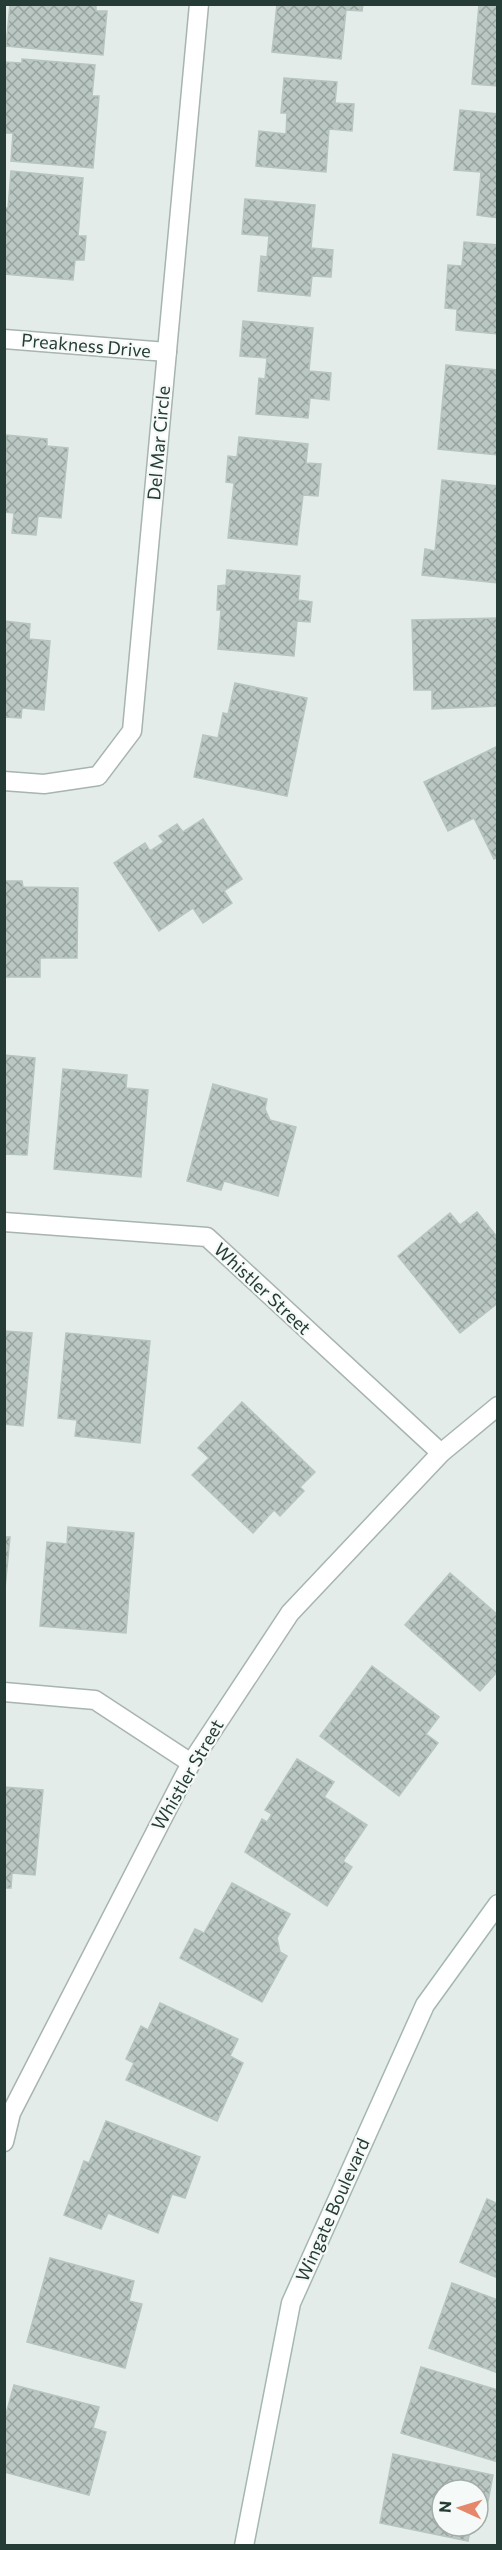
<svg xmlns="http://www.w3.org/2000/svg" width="502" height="2550" viewBox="0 0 502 2550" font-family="Commissioner,sans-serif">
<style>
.building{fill:url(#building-cross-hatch);stroke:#b7c5bf;stroke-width:1.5}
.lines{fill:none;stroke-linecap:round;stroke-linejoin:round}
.street-casing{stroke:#a7b4b0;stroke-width:21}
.secondary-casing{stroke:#a4b7b0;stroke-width:21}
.street{stroke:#fff;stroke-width:18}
.secondary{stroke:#fff;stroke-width:18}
.labels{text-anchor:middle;stroke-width:4.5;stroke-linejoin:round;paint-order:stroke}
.street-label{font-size:18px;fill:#253c36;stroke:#f5f9f7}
</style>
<defs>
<pattern id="building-cross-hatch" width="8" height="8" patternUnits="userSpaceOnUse" patternTransform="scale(1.5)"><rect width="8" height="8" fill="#bac7c2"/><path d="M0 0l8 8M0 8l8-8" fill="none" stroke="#97a39e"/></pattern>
</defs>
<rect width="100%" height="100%" fill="#e4ece9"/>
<g class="building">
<path d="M10,4H96V11H107L103,55L6,46Z"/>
<path d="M277,4H363L362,11L346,10L341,59L272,52Z"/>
<path d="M479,4H498V86L472,84Z"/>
<path d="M22,59L95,65L92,96H99L93,168L11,161L13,133H4L5,62L22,63Z"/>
<path d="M284,78L337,82L335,103L354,104L352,131L329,129L326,172L256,166L259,131L286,134L287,113H281Z"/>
<path d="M460,110L498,114V218L477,215L481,172L454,170Z"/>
<path d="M11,171L83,178L78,236H86L84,260H75L73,280L4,274V208H8Z"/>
<path d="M245,199L315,205L311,248L333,250L331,277L312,276L310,296L258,291L261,256L267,257L269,236L242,234Z"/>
<path d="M464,242L498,245V334L456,330L457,309L445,308L448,265L462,266Z"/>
<path d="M243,321L313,328L309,371L331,373L329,400L310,398L308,418L256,414L259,378L265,379L267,358L240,356Z"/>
<path d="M446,365L498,370V455L438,449Z"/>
<path d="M6,435L47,439V446L68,448L61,518L38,516L36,535L12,533L14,513L4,512Z"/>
<path d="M239,437L308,444L306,463L321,464L318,496L303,495L297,545L228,538L234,483L226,482L228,456L237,457Z"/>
<path d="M442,480L498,486V583L422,575L425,549L435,551Z"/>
<path d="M227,570L300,576L298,600L312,602L310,622L297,621L294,656L218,649L221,610H217L218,586L226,585Z"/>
<path d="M498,618V706L432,709V690H414L412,620Z"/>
<path d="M4,621L30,624L29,639L50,641L44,710L22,708L21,718L4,717Z"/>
<path d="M235,683L307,698L287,796L194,777L203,735L218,738L223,713L228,714Z"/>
<path d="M498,746V857L494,859L474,818L448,831L424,782Z"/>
<path d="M203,819L242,879L224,891L232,903L203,923L193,908L159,931L114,863L145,843L150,851L164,842L159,836L177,824L183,832Z"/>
<path d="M4,881H22L23,887L78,888L77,958H40V977H4Z"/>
<path d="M4,1055L35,1058L27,1155L4,1154Z"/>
<path d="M63,1069L127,1075L126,1088L148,1090L141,1177L54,1169Z"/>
<path d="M213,1084L267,1099L265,1109L270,1120L296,1127L278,1196L224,1181L221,1190L187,1181Z"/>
<path d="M477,1212L498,1238V1303L460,1333L398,1256L450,1213L460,1225Z"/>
<path d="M4,1331L32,1333L23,1426L4,1424Z"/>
<path d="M66,1333L150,1341L140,1443L75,1436L77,1420L58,1418Z"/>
<path d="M242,1402L315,1472L300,1487L304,1491L280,1516L274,1510L253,1533L192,1475L209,1458L198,1448Z"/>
<path d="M68,1527L134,1533L126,1633L40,1626L47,1542L67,1544Z"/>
<path d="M4,1537H10L4,1599Z"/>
<path d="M450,1573L498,1615V1671L480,1691L405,1625Z"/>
<path d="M372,1666L439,1717L426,1734L438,1743L399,1796L320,1736Z"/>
<path d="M297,1759L334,1782L324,1797L367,1825L343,1861L352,1867L327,1906L245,1852L262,1819L267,1822L272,1814L265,1810Z"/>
<path d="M4,1787L43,1790L35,1875L12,1873L11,1888H4Z"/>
<path d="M232,1883L290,1914L277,1938L280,1952L287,1956L262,2002L180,1958L195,1929L204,1933Z"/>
<path d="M160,2003L238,2039L230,2056L243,2063L217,2121L126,2080L134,2063L126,2059L141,2026L148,2030Z"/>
<path d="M106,2121L200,2157L185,2198L172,2194L158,2233L108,2213L101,2229L64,2215L84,2161L89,2163Z"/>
<path d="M487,2199L498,2204V2278L460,2262Z"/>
<path d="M50,2258L134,2281L129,2301L142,2304L125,2368L27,2342Z"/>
<path d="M452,2283L498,2300V2373L429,2348Z"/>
<path d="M421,2367L498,2390V2462L401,2433Z"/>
<path d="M14,2385L99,2407L93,2428L106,2432L89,2495L4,2472V2421Z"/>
<path d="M393,2454L493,2475L487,2507L481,2506L478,2518V2490H442V2526H471L468,2541L380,2523Z"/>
</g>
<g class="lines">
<defs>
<g id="street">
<path d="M4,339L167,352"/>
<path d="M4,781L44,784L98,776L132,731L199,4"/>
<path d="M4,1222L207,1237L441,1453"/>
<path d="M4,1692L95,1700L191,1763"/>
<path d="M4,2142L11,2113L191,1763L290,1613L441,1453L498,1406"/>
</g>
<path id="secondary" d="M244,2546L291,2303L425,2005L498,1904"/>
</defs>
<use href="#street" class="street-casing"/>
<use href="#secondary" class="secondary-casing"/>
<use href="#street" class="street"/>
<use href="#secondary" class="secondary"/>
</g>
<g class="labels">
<g class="street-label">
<text transform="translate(86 346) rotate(5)" y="6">Preakness Drive</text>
<text transform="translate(159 443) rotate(-85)" y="6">Del Mar Circle</text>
<text transform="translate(262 1289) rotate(43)" y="6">Whistler Street</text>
<text transform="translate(188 1775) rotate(-60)" y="6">Whistler Street</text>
<text transform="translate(333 2210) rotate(-66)" y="6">Wingate Boulevard</text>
</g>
</g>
<rect width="502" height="2550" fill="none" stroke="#253c36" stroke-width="12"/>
<g transform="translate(460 2508) rotate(274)"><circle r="28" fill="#f5f9f7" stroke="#a2adaa" stroke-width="1.5"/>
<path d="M0-4.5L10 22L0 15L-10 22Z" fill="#e5876a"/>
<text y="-9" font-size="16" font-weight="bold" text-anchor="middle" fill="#253c36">N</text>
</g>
</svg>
